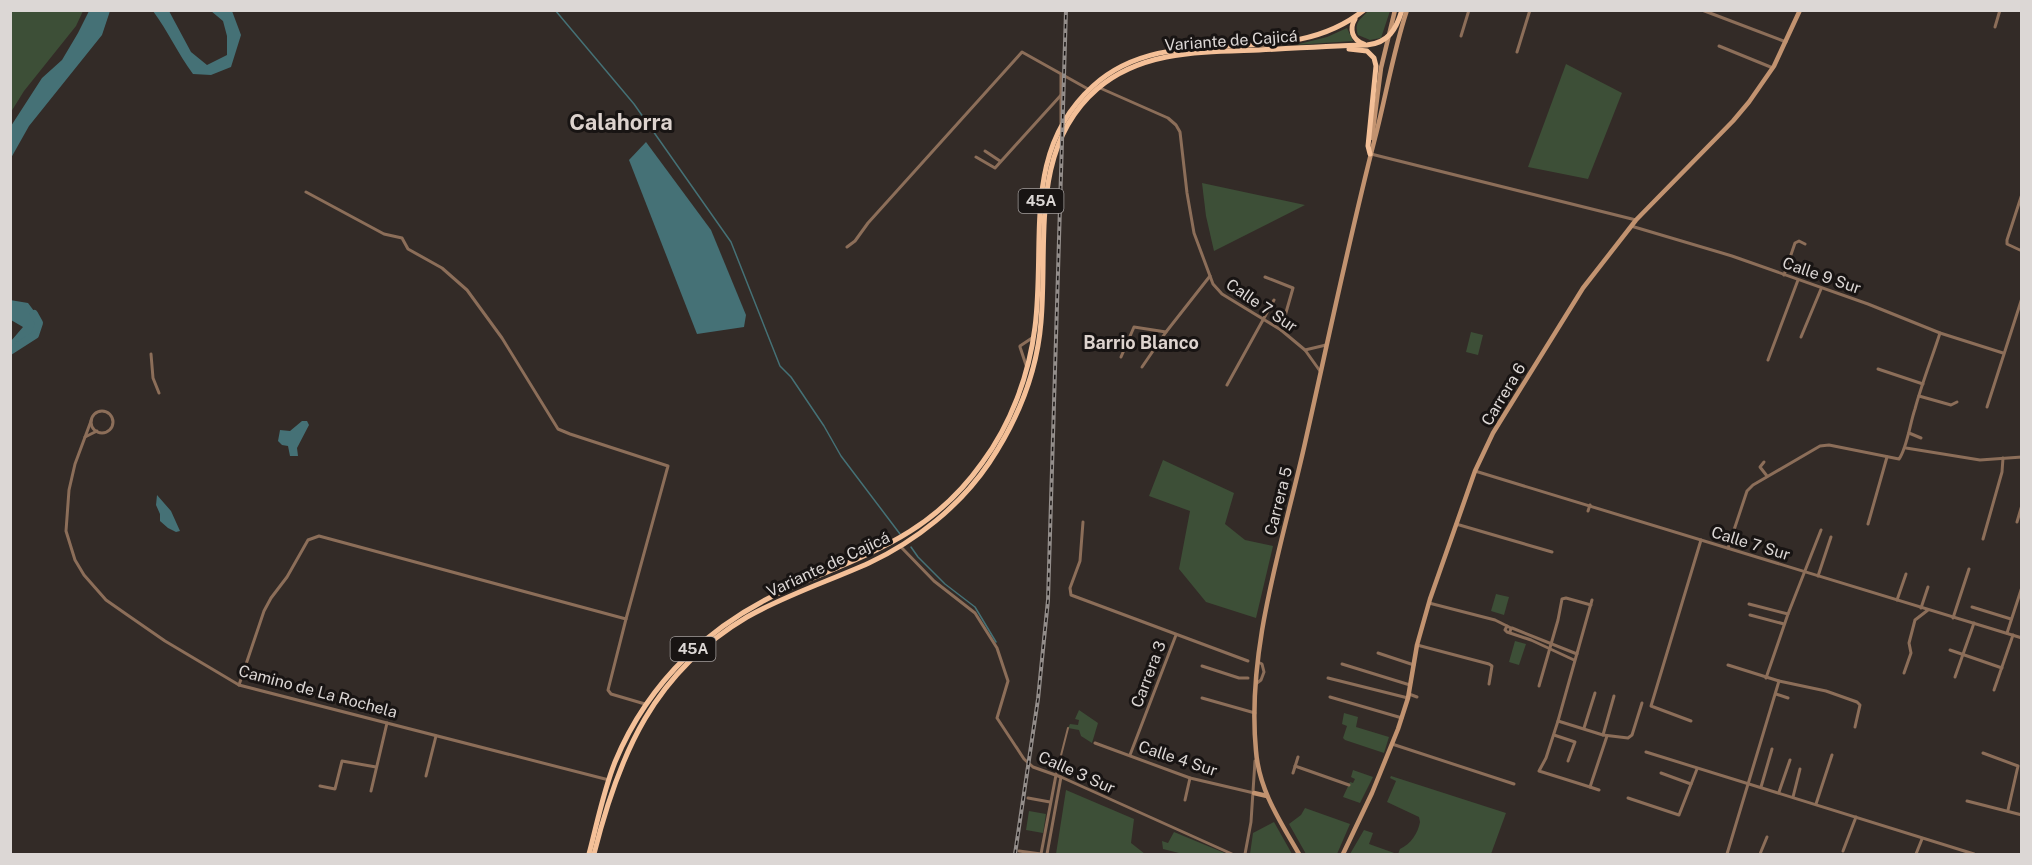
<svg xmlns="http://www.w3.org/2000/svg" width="2032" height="865" viewBox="0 0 2032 865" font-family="'Public Sans',sans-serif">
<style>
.green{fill:#3d4f37}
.water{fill:#457176}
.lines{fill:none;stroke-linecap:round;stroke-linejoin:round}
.stream{stroke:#457176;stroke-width:1.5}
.river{stroke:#457176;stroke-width:8}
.pedestrian{stroke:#8c6e59;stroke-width:2}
.minor{stroke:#8c6e59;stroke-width:3}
.secondary{stroke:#c29370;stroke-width:4.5}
.trunk{stroke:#f4c098;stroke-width:5}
.rail-casing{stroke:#938d8a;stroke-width:4}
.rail{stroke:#181413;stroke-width:1.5;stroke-dasharray:4.5;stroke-linecap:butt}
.labels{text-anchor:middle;stroke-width:6;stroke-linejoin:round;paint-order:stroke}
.shield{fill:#181413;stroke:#a19c9b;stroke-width:1.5}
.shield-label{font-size:15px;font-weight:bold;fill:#dcd7d5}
.street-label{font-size:16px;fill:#dcd7d5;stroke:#181413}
.neighbourhood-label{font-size:18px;font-weight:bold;fill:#ddd3ce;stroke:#181413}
.district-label{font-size:22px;font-weight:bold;fill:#ddd3ce;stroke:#181413}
</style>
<rect width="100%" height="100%" fill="#332b27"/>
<g class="green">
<path d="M11,10L83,11L76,26L24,91L11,112Z"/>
<path d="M1368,11H1390L1381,38L1370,40L1358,35C1354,22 1360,20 1368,11Z"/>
<path d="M1347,28L1353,41L1295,45L1327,37Z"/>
<path d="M1566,64L1622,93L1588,179L1528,167Z"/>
<path d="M1202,183L1305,205L1214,251L1206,216Z"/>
<path d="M1471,332L1483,335L1478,355L1466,352Z"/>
<path d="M1163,460L1234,493L1225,524L1245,540L1273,546L1256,618L1206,602L1179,569L1190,511L1149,496Z"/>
<path d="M1496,594L1509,597L1504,615L1491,611Z"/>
<path d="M1515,641L1526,644L1519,665L1509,662Z"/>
<path d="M1079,710L1098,723L1092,743L1081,736L1079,730L1068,728L1070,724L1078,725L1079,720L1075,719Z"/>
<path d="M1344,713L1358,717L1356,727L1389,737L1384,753L1345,740L1343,738L1347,726L1342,724Z"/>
<path d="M1353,770L1373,777L1360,803L1343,797L1350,782L1353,783L1355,779L1351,777Z"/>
<path d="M1391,776L1506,813L1491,854H1398L1400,849C1411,844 1418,833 1420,822L1419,817L1387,802L1396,781L1390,778Z"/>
<path d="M1066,790L1134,819L1131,843L1145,854H1056Z"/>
<path d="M1305,808L1350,824L1337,854H1306L1289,824L1301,815Z"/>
<path d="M1029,811L1046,814L1043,833L1026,830Z"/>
<path d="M1274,822L1292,854H1250L1253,833Z"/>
<path d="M1364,830L1373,833L1369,844L1397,854H1350Z"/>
<path d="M1174,832L1227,854H1183L1163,849L1162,841L1168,843Z"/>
</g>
<g class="water">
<path d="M89,11H110L102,35L29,126L11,158V126L42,78L62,60L78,33Z"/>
<path d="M153,11H169L191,52L207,65L227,55V36L223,21L211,11H232L241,35L231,67L211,75L193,74C178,54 168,31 153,11Z"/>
<path d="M646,142L711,230L746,315L744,327L697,334L629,160Z"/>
<path d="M10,300L28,303L40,319L32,339L11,354V341L23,327L11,320Z"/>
<path d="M302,421H307L309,425L297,448L298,456H290L288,446L282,445L278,441L280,430L290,431Z"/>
<path d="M157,495L171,511L180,531L176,532L168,528L160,521V514L156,505Z"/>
</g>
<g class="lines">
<g class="stream">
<path d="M555,10L634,104L731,242L780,366L791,377L824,426L841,456L900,534"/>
<path d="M911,547L918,557L945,584L975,607L996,642"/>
</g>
<path class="river" d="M10,351L35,335L39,323L34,314"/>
<path class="pedestrian" d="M1056,775L1068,728"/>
<g class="minor">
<path d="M1702,10L1786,42"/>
<path d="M1995,27L2000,10"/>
<path d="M1461,36L1469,10"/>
<path d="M1719,46L1773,68"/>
<path d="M1517,52L1530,10"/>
<path d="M1100,88L1168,118L1176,125L1180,132L1187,193L1194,233L1213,284L1222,294L1281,330L1305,350L1320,371"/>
<path d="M1061,124V75"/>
<path d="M985,151L1000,161"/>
<path d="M1371,154L1636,220"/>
<path d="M976,157L995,168L1062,94"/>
<path d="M306,192L384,234L402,238L408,249L442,268L467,290L502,338L558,429L570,434L668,466L626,619L608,690L611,694L645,704"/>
<path d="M2022,194L2007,240V244L2022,251"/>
<path d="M1631,226L1732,256L1868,304L1940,333L2003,353"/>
<path d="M847,247L855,241L868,223L1022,52L1088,89"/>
<path d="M1784,275L1795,243L1799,241L1805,244"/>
<path d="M1265,277L1293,288L1281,330"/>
<path d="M1801,337L1821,289"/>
<path d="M1020,346L1032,338"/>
<path d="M1020,347L1026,365"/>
<path d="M1305,350L1326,345"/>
<path d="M151,354L153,378L159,393"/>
<path d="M1121,357L1134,327L1166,332"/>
<path d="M1768,360L1798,280"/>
<path d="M1142,367L1166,332L1210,276"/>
<path d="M1878,369L1923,384"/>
<path d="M1227,385L1274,300"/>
<path d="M1919,396L1951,405L1957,402"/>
<path d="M1987,407L2022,298"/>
<circle cx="102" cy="422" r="11"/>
<path d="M91,421L75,464L69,490L66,531L75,560L84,575L106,600L126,614L165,641L239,685L609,780"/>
<path d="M1909,433L1921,438"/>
<path d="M85,437L97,431"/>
<path d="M1906,448L1980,460L2022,457"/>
<path d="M1764,462L1760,467L1767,476"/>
<path d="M1475,471L2022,638"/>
<path d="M1588,511L1590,505"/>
<path d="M1083,522L1080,561L1070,588L1071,595L1248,661"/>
<path d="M2017,522L2022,505"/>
<path d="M1456,524L1552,552"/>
<path d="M1868,524L1887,457"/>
<path d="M1983,539L2002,472L2003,458"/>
<path d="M901,547L934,581L975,613L997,648L1008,681L997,718L1024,759L1033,767L1061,777L1232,854"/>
<path d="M1728,548L1747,491L1753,485L1820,446L1829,445L1899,459C1907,448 1910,423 1915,409C1922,383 1932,358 1940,333"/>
<path d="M1818,576L1831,537"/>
<path d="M1897,600L1906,574"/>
<path d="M1429,603L1495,620L1507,626"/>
<path d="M1749,604L1788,614"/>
<path d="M1972,607L2011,619"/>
<path d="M1921,608L1928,587"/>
<path d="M1750,615L1784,624"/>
<path d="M1953,618L1969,569"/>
<path d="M1512,628L1577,654"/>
<path d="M1510,632L1511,628L1507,626L1505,630L1507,632L1531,640L1574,660"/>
<path d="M2007,633L2022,587"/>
<path d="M1417,645L1489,664L1492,666L1489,684"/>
<path d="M1950,650L2002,668"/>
<path d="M1378,653L1414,665"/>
<path d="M1342,664L1410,685"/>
<path d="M1728,665L1779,681L1826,691L1857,702L1860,705L1855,727"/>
<path d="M1202,666L1239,678H1248"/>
<path d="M1904,673L1911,653L1909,643L1915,620L1928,610"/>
<path d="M1955,677L1974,623"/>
<path d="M1328,678L1408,698"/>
<path d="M1766,678L1788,614L1821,530"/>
<path d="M1257,683L1261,680L1264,672L1262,664L1258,662"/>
<path d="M239,685L264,611L271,598L287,577L308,540L319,536L626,619"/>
<path d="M1539,686L1558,620L1562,599L1566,598L1591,605"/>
<path d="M1994,690L2013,635"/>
<path d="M1409,694L1417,697"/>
<path d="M1776,694L1788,698"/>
<path d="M1330,697L1402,718"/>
<path d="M1202,698L1255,713"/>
<path d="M1558,721L1603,735L1628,738L1632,735L1642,703"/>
<path d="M1691,721L1651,706L1701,540"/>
<path d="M1584,728L1595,693"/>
<path d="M1554,735L1575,742L1568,761"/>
<path d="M1603,735L1614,696"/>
<path d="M1095,743L1190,778L1254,793"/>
<path d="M1392,744L1514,784"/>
<path d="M1646,752L1974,854"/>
<path d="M1983,753L2018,766L2008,810"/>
<path d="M1130,755L1176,635"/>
<path d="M1295,766L1349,785"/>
<path d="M1293,773L1298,757"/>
<path d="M1661,773L1691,784"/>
<path d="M426,776L436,736"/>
<path d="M320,786L335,789L342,761L376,767"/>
<path d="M1590,787L1539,771L1546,758L1558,721L1592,600"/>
<path d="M1761,787L1772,749"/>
<path d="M1599,790L1590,787L1607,736"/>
<path d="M371,791L387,723"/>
<path d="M1779,792L1790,760"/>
<path d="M1793,797L1800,769"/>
<path d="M1028,798L1050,802"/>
<path d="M1628,798L1679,815L1697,769"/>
<path d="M1185,800L1190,778"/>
<path d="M1967,801L2022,815"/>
<path d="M1816,804L1832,755"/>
<path d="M1019,851L1041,854"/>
<path d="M1843,851L1856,817"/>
<path d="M1041,854L1056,775"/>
<path d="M1047,854L1061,777"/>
<path d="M1245,854L1251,822L1255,761"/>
<path d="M1727,854L1779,681"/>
<path d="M1760,854L1767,837"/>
<path d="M1916,854L1922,839"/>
</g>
<g class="secondary">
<path d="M1372,138L1381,68L1395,10"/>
<path d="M1254,793L1267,796"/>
<path d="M1299,854C1280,821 1259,790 1256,751C1246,649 1283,542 1305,443C1328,341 1349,239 1375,138C1386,96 1393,52 1407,10"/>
<path d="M1343,854L1372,793L1398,729L1408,698L1417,645L1430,599L1475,471L1493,433L1583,288L1636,220L1733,121L1749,102L1774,66L1800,10"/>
</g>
<g class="trunk">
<path d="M1355,19C1349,29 1352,40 1364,44"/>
<path d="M1349,49L1367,51L1374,58L1376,66L1368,146L1370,154"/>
<path d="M589,854C597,824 603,792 615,762C649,680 712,622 792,587C869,553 931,535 982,463C1011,424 1029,375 1035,327C1046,241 1021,151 1093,86C1170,16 1284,75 1364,10"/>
<path d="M594,854C619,754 654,672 747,617C786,595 829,581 869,563C916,541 960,506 989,463C1017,421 1037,372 1041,322C1048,242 1029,148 1097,89C1142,50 1203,52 1259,50C1295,48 1331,46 1367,45C1388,43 1396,30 1402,10"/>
</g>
<defs>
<path id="rail" d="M1015,854L1038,699L1048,600L1066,10"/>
</defs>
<use href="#rail" class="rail-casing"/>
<use href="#rail" class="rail"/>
</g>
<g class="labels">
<g class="shield">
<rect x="1018.5" y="189" width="45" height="24" rx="4.5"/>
<rect x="670.5" y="637" width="45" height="24" rx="4.5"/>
</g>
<g class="shield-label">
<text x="1041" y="206">45A</text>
<text x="693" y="654">45A</text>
</g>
<g class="street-label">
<text transform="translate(1231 40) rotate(-4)" y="6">Variante de Cajicá</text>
<text transform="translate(1822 275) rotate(19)" y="6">Calle 9 Sur</text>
<text transform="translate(1262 305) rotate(34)" y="6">Calle 7 Sur</text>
<text transform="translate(1503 394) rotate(-59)" y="6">Carrera 6</text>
<text transform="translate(1278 501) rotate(-76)" y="6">Carrera 5</text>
<text transform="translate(1751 543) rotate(17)" y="6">Calle 7 Sur</text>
<text transform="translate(828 564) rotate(-25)" y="6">Variante de Cajicá</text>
<text transform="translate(1148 674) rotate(-69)" y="6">Carrera 3</text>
<text transform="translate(318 691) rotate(15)" y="6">Camino de La Rochela</text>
<text transform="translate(1178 758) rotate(18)" y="6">Calle 4 Sur</text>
<text transform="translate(1077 772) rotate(24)" y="6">Calle 3 Sur</text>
</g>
<g class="neighbourhood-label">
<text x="1141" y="349">Barrio Blanco</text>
</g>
<g class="district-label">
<text x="621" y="130">Calahorra</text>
</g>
</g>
<rect width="2032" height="865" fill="none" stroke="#dcd7d5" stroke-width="24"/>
</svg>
